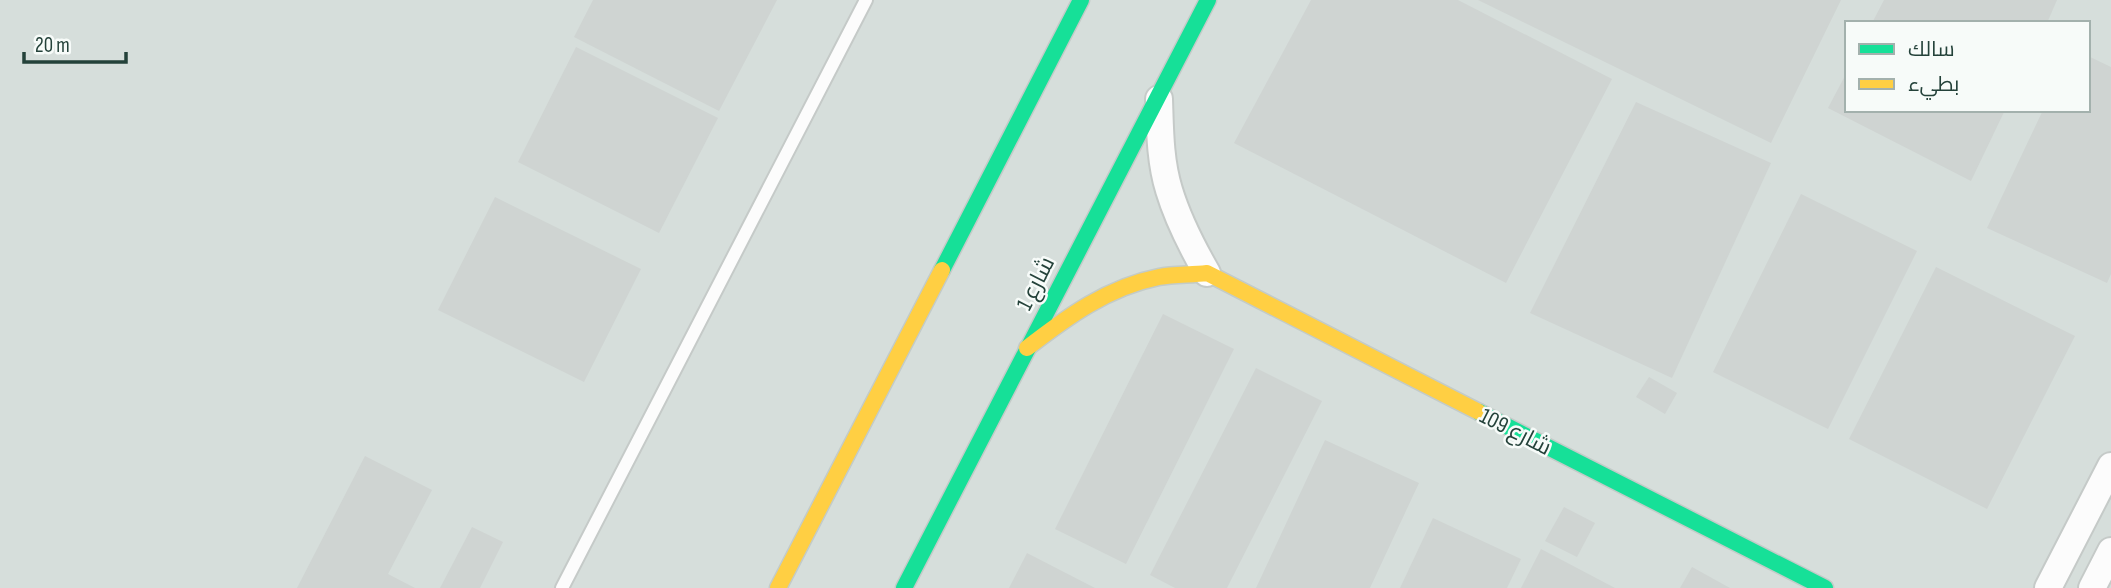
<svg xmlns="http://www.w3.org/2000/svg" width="2111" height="588" viewBox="0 0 2111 588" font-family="'Sofia Sans Condensed',Cairo,sans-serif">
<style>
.built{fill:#d6dedb;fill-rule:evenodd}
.building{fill:#cfd4d2}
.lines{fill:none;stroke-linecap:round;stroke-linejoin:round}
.lane-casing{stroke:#c5cac8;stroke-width:16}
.street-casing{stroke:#c5cac8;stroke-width:30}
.fast-casing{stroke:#c3cbc8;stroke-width:19}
.slow-casing{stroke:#c3cbc8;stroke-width:19}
.lane{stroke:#fcfcfc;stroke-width:12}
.street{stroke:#fcfcfc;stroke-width:26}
.fast{stroke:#16e098;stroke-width:16}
.slow{stroke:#ffcf43;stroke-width:16}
.labels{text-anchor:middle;stroke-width:5;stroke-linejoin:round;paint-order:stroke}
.street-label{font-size:23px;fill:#24423a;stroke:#f7fbf9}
</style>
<rect width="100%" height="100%" fill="#e8edeb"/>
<path class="built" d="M0,0H2111V588H0ZM1847,23H2088V110H1847Z"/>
<g class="building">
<path d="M593,0H777L719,111L574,37Z"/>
<path d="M1311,0H1458L1612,79L1506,283L1234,143Z"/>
<path d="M1478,0H1841L1771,143Z"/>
<path d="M1884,0H2057L2047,23H1872Z"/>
<path d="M576,47L718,118L659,233L518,162Z"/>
<path d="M2088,56L2111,67V274L2107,283L1987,228L2043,110H2088Z"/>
<path d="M1847,72V110H2005L1971,181L1828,108Z"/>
<path d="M1636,102L1771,163L1672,378L1530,313Z"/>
<path d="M1801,194L1917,251L1828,429L1713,372Z"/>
<path d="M495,197L641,269L584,382L438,310Z"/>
<path d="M1936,267L2075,336L1987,509L1849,439Z"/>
<path d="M1163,314L1234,349L1126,564L1055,529Z"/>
<path d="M1256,368L1322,401L1227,588H1175L1150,575Z"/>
<path d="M1649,377L1677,393L1665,414L1636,397Z"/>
<path d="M1325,440L1419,483L1370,588H1256Z"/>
<path d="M365,456L432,490L388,574L415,588H297Z"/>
<path d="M1564,507L1595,523L1577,557L1545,541Z"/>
<path d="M1433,518L1521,559L1507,588H1400Z"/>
<path d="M472,527L503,542L480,588H440Z"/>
<path d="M1541,549L1615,588H1521Z"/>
<path d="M1027,553L1095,588H1009Z"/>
<path d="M1692,567L1730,588H1680Z"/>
</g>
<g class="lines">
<defs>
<path id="lane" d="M562,588L866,0"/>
<g id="street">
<path d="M1159,99C1160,130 1160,161 1169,190C1178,220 1192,247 1207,273"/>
<path d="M2048,588L2111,466"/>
<path d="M2092,588L2111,551"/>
</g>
<g id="fast">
<path d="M942,270L1081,0"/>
<path d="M1479,412L1825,588"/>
<path d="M904,588L1208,0"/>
</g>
<g id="slow">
<path d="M1027,348C1067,317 1108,287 1159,277C1174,274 1191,275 1207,273L1479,412"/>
<path d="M778,588L942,270"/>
</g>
</defs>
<use href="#lane" class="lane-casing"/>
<use href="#street" class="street-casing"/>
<use href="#fast" class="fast-casing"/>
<use href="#slow" class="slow-casing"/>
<use href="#lane" class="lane"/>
<use href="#street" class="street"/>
<use href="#fast" class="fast"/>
<use href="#slow" class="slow"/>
</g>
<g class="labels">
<g class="street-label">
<text transform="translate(1035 283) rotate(-63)" y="8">شارع 1</text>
<text transform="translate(1516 431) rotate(27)" y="8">شارع 109</text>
</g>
</g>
<rect x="1845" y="21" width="245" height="91" fill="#f7fbf9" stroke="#a3b1ad" stroke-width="2"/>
<rect x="1859" y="44" width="35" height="10" fill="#16e098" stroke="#a3b1ad" stroke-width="2"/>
<text x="1908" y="56" font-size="21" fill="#24423a">سالك</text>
<rect x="1859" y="79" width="35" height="10" fill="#ffcf43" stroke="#a3b1ad" stroke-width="2"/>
<text x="1908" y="91" font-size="21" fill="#24423a">بطيء</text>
<path d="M24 52v10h102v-10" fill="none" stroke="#24423a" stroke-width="3.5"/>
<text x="35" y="52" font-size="21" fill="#24423a" stroke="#f7fbf9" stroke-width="5" paint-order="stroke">20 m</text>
</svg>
